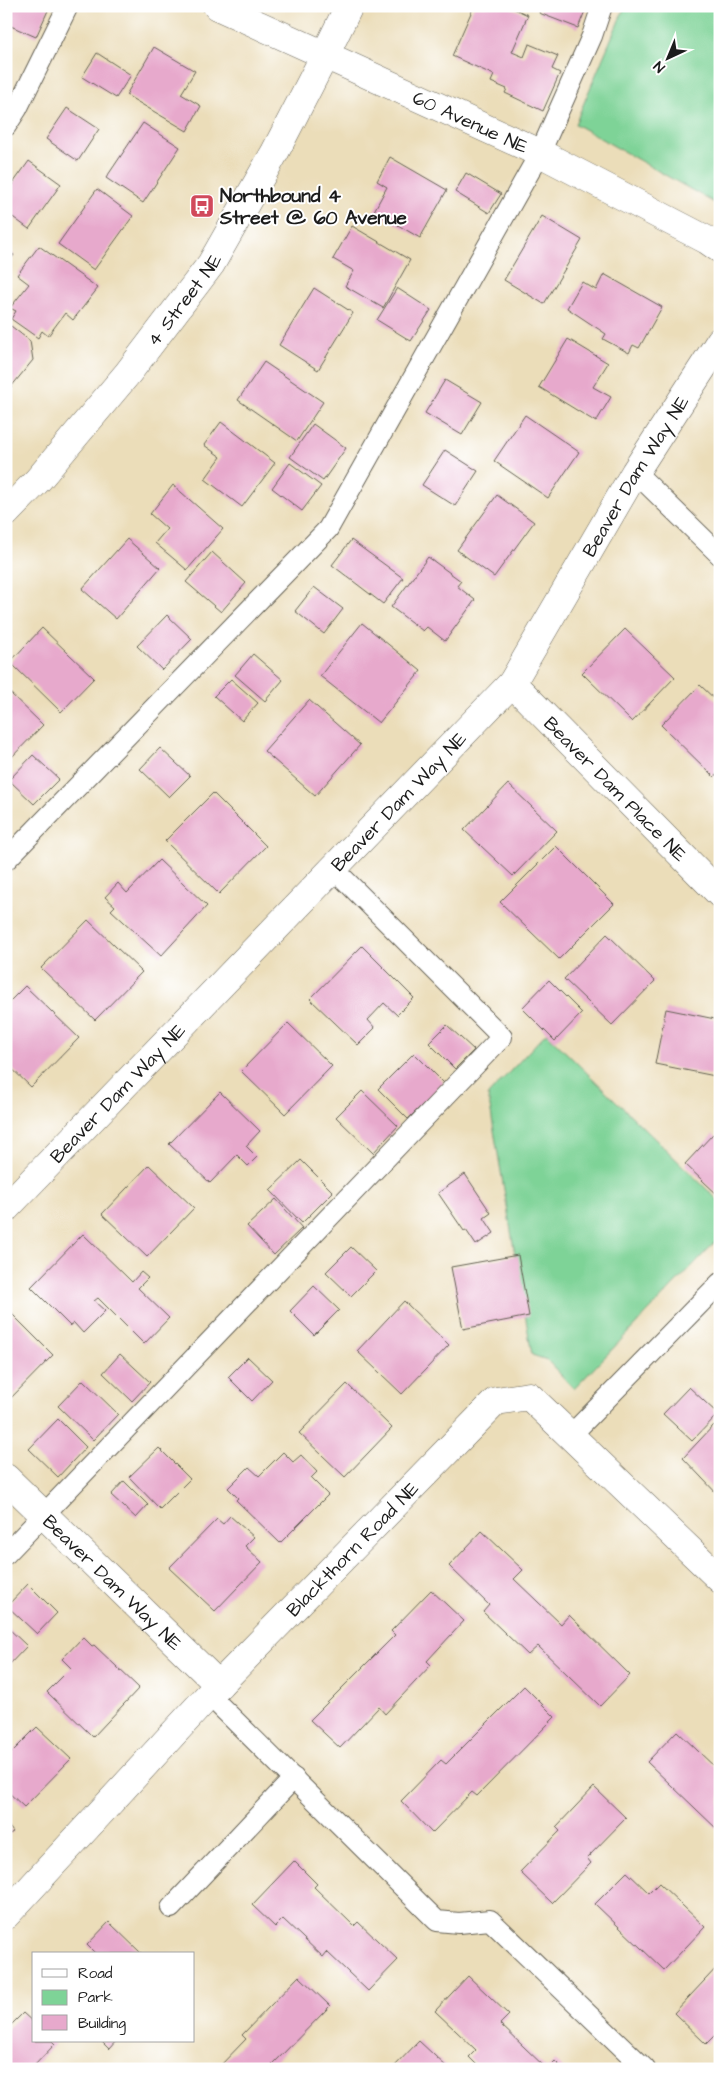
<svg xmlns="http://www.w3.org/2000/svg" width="726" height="2075" viewBox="0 0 726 2075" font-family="'Architects Daughter',sans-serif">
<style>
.green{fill:#7ed397;stroke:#4d785a}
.building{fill:#e7a9cc}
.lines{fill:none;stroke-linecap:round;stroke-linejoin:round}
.service-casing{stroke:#646053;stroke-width:22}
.minor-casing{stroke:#646053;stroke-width:29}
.tertiary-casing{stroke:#646053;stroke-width:29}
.service{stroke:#fff;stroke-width:20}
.minor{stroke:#fff;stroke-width:28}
.tertiary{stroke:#fff;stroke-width:28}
.labels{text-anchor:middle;stroke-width:4;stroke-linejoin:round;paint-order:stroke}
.street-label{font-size:19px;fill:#1c1c1c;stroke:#fff}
.poi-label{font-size:19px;font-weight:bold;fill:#1c1c1c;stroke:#fff;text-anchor:start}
</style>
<rect width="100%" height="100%" fill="#fff"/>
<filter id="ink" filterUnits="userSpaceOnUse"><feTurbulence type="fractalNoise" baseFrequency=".02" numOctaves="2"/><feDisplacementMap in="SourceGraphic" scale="10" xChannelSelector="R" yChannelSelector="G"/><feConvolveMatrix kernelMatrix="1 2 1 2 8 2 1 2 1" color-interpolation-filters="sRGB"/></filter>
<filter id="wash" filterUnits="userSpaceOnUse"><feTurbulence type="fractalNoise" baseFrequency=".0096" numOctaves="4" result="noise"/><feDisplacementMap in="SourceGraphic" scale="20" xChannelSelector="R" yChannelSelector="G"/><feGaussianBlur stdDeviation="1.12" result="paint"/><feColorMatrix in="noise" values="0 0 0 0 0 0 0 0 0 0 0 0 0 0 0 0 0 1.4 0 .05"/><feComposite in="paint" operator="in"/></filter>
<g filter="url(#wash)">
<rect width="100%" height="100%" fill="#ebddb9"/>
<g class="green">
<path d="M625,6H720V206L575,124Z"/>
<path d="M546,1033L720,1202V1237L574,1389L547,1360L532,1355L488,1095Z"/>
</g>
<g id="blocks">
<g class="building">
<path d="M7,6H50L36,37L6,24Z"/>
<path d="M474,6H508L528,15L512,52L524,57L529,44L558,56L552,69L560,73L543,111L505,93L507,89L491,82L494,75L452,56Z"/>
<path d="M542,6H587L578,28L539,13Z"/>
<path d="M154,47L195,71L181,94L201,106L187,131L126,95Z"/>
<path d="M97,53L131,75L116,98L82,77Z"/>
<path d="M67,108L99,129L78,161L46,139Z"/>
<path d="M143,123L180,147L143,203L106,178Z"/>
<path d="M390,157L447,190L420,238L374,211L387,187L377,181Z"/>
<path d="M29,161L61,184L29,229L6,212V193Z"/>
<path d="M466,173L501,194L489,213L455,192Z"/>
<path d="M97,189L133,216L94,270L58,244Z"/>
<path d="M542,216L582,240L544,304L504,280Z"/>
<path d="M352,226L410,260L383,308L345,286L354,271L333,259Z"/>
<path d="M39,246L98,288L73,320L65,313L48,336L42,331L38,338L11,319L16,311L10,308L29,284L17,275Z"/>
<path d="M6,249L14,255L6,265Z"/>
<path d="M604,274L662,307L639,348L633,345L629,353L603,339L606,334L567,308L582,282L596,290Z"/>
<path d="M314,288L353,313L318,370L279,345Z"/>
<path d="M397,288L431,310L411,341L377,320Z"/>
<path d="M11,326L30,341L33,360L6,393V332Z"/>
<path d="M568,339L608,363L593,387L611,397L596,422L539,387Z"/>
<path d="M264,362L323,402L297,441L238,400Z"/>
<path d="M445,380L482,402L462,435L425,413Z"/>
<path d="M525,415L579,452L548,498L494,461Z"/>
<path d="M221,422L275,463L242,507L205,479L221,457L204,445Z"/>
<path d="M313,424L346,448L323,481L290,457Z"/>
<path d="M445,450L478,471L455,506L422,485Z"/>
<path d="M290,463L321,486L302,511L272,488Z"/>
<path d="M173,485L223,529L187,570L155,543L167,529L150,514Z"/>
<path d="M497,495L534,522L494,577L457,550Z"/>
<path d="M127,539L160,568L116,619L82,589Z"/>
<path d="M351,540L403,578L383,604L332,565Z"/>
<path d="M212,552L246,583L221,612L186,582Z"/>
<path d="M428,557L461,581L457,586L475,600L445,641L427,627L423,631L391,607Z"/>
<path d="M314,587L343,609L324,634L295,611Z"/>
<path d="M167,615L192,639L162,670L137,646Z"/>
<path d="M362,623L421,671L379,723L320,676Z"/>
<path d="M42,628L94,678L61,712L10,662Z"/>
<path d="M625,629L675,677L632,722L582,673Z"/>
<path d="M253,654L283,680L265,701L235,675Z"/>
<path d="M231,679L258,703L242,721L214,696Z"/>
<path d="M700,685L720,704V771L714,777L661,725Z"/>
<path d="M6,689L43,725L6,763Z"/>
<path d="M309,700L360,745L315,796L264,751Z"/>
<path d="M160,748L190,776L169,797L140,769Z"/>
<path d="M33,755L59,779L34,804L9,780Z"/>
<path d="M508,784L557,831L513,876L464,830Z"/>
<path d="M213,793L266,846L219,894L165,841Z"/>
<path d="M556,846L614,904L559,959L500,902Z"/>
<path d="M159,860L207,906L161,956L111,910L115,906L105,897L118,883L127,893Z"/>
<path d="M88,920L142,972L95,1020L41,968Z"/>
<path d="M607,934L655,981L612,1025L564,979Z"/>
<path d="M362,946L414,998L397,1015L384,1003L368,1020L375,1028L358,1045L310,999Z"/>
<path d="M549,980L582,1013L555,1041L522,1008Z"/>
<path d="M25,986L79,1038L31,1087L6,1063V1005Z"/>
<path d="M666,1009L720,1020V1077L655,1064Z"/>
<path d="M288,1023L332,1066L285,1114L241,1071Z"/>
<path d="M447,1025L474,1050L455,1069L429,1043Z"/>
<path d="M414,1053L444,1083L408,1119L378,1089Z"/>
<path d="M362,1091L398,1126L373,1153L336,1117Z"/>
<path d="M220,1092L260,1131L246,1146L257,1157L248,1166L237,1155L210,1183L169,1144Z"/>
<path d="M713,1134L720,1140V1197L685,1164Z"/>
<path d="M301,1160L333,1192L302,1223L270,1190Z"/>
<path d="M149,1165L194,1208L147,1257L102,1214Z"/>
<path d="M465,1174L491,1213L484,1218L494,1233L476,1245L466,1230L464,1231L438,1193Z"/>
<path d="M276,1199L302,1228L274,1255L247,1226Z"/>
<path d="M83,1234L132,1282L141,1272L148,1278L138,1288L169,1318L144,1344L98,1298L94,1301L105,1311L83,1333L74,1323L70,1326L31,1287Z"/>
<path d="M351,1247L376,1271L351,1296L326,1272Z"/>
<path d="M518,1255L529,1316L463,1329L451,1267Z"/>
<path d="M314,1286L339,1310L314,1335L290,1311Z"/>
<path d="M404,1301L449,1345L402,1394L357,1351Z"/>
<path d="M9,1311L53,1355L6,1403V1313Z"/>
<path d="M120,1354L150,1382L132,1401L103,1373Z"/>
<path d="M248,1357L272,1380L252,1401L228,1377Z"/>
<path d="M83,1380L118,1414L93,1440L58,1406Z"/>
<path d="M347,1384L392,1428L345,1477L299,1433Z"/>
<path d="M689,1387L718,1414L692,1441L663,1414Z"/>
<path d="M58,1419L86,1447L58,1477L29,1449Z"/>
<path d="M714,1425L720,1430V1497L683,1458Z"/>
<path d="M159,1448L190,1479L160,1509L129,1477Z"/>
<path d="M283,1452L293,1462L301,1455L317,1472L311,1478L328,1495L280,1543L236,1500L238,1498L228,1488L249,1467L259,1476Z"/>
<path d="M124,1481L148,1505L136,1518L111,1495Z"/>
<path d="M230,1516L254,1537L245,1546L262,1562L215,1611L169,1568L217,1519L223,1524Z"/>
<path d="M482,1531L523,1570L514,1579L561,1624L569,1615L630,1675L600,1706L538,1646L528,1655L483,1612L489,1605L449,1566Z"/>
<path d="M28,1584L57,1613L37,1634L7,1606Z"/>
<path d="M431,1590L464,1621L427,1661L431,1665L385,1714L379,1707L340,1748L310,1720L395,1635L391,1631Z"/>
<path d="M6,1626L27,1646L6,1668Z"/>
<path d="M83,1637L92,1646L94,1645L139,1688L93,1737L47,1692L71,1668L62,1659Z"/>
<path d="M524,1686L555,1717L477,1796L472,1792L432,1833L401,1801L441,1760L446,1764Z"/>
<path d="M37,1727L71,1759L24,1807L6,1790V1758Z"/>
<path d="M677,1731L718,1770L720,1768V1832L647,1762Z"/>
<path d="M594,1787L626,1818L587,1858L591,1863L552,1903L520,1872L560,1831L556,1827Z"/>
<path d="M6,1823L13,1832L6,1836Z"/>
<path d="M294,1861L317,1884L314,1887L354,1926L358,1922L398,1960L368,1991L327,1952L323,1957L283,1919L275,1927L252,1905Z"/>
<path d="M627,1872L649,1893L659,1883L705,1927L664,1970L595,1904Z"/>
<path d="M109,1922L142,1954H96L87,1945Z"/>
<path d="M720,1964V2030L706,2044L674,2013Z"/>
<path d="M299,1976L330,2006L272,2065L276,2069H217L246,2039L242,2035Z"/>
<path d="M468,1976L509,2015L500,2024L547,2069H481L469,2057L476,2050L435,2011Z"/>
<path d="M23,2013L34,2023V2041H52L55,2044L31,2069H6V2030Z"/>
<path d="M101,2041H116L109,2049Z"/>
<path d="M419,2041L449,2069H392Z"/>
<path d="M555,2061L563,2069H547Z"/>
</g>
</g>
</g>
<g filter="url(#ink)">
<use href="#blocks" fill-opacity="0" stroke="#646053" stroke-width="1"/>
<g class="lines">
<defs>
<g id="service">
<path d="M6,126L17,109L68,6"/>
<path d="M635,472L720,555"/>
<path d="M6,860L328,529L540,153L592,36L602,6"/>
<path d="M570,1436L720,1283"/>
<path d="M6,1554L502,1037L333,868"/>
<path d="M209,1695L437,1921L459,1923L490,1920L645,2069"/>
<path d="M171,1908L294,1778"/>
</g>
<g id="minor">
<path d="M217,6L325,55L349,6"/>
<path id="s1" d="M512,683L720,894"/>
<path id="s2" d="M6,1208L512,683L635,472L720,341"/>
<path id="s3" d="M6,1478L219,1685"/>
<path id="s4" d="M6,1915L209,1695L496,1401L529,1396L720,1579"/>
</g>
<g id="tertiary">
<path id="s5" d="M6,513L38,480L128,373L211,264L275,152L325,55L540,153L707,240L720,249"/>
</g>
</defs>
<use href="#service" class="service-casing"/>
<use href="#minor" class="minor-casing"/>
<use href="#tertiary" class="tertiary-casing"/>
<use href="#service" class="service"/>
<use href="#minor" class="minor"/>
<use href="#tertiary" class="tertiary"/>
</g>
</g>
<defs>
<symbol id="bus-square" viewBox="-11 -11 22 22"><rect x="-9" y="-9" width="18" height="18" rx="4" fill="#d1495b" stroke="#fff"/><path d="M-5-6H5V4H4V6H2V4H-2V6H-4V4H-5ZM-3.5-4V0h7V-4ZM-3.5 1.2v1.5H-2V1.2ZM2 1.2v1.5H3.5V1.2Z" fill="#fff"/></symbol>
</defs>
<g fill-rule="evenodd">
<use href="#bus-square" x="188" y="192" width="28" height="28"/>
</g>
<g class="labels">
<g class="street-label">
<text dy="7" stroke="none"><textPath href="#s5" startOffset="721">60 Avenue NE</textPath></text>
<text dy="7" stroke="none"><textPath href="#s5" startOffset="278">4 Street NE</textPath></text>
<text dy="7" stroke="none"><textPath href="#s2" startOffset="970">Beaver Dam Way NE</textPath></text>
<text dy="7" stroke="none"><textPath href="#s1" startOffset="148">Beaver Dam Place NE</textPath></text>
<text dy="7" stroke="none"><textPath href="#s2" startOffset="565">Beaver Dam Way NE</textPath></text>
<text dy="7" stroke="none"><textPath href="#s2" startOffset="160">Beaver Dam Way NE</textPath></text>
<text dy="7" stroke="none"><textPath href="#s4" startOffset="504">Blackthorn Road NE</textPath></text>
<text dy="7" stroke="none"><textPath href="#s3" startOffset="149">Beaver Dam Way NE</textPath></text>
</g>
<g class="poi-label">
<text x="220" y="202">Northbound 4<tspan x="220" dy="22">Street @ 60 Avenue</tspan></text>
</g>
</g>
<rect width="726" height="2075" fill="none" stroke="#fff" stroke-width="25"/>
<rect x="32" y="1952" width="162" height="90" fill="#ffffff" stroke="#a4a4a4"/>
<rect x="42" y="1969" width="25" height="8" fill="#ffffff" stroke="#a4a4a4"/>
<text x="78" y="1978" font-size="15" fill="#1c1c1c">Road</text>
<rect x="42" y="1990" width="25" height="15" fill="#7ed397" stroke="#a4a4a4"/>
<text x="78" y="2002" font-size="15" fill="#1c1c1c">Park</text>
<rect x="42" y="2015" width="25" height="15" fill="#e7a9cc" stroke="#a4a4a4"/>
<text x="78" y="2028" font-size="15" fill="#1c1c1c">Building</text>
<g transform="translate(668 58) rotate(224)" stroke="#ffffff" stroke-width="4" paint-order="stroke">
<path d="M0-4L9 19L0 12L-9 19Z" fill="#1c1c1c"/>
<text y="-8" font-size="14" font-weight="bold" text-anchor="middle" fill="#1c1c1c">N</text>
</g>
</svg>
